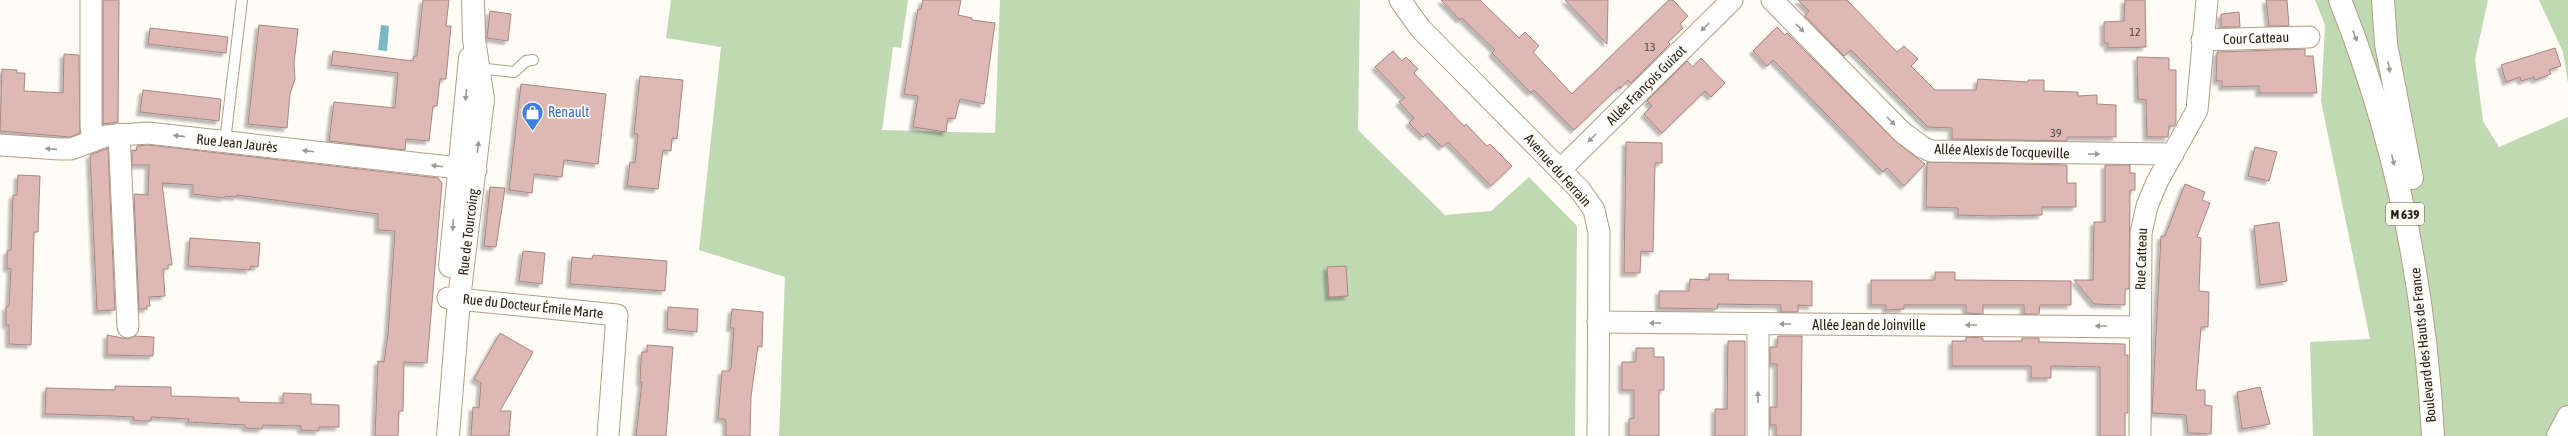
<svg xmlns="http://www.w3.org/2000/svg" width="2568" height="436" viewBox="0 0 2568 436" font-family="'Asap Condensed',sans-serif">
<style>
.green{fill:#bfd9b3}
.water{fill:#7bb7c6}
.building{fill:#ddb8b4;stroke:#a98682;filter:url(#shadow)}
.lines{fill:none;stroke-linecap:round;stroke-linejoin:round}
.service-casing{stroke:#b29e84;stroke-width:12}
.minor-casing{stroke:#b29e84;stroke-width:23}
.secondary-casing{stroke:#b29e84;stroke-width:24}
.primary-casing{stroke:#b29e84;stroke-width:24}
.trunk-casing{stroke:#b29e84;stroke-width:24}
.service{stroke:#fff;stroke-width:10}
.minor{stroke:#fff;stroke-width:21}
.secondary{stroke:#fff;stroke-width:22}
.primary{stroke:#fff;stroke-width:22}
.trunk{stroke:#fff;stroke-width:22}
.oneway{fill:#9d9a95}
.labels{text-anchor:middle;stroke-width:3.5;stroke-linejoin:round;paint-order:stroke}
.number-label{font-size:12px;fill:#53443b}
.shield{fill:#fffbf5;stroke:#666057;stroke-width:1}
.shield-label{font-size:13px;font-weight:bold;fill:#251e13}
.street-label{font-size:14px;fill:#251e13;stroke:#fffbf5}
.shop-label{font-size:14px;fill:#366cbe;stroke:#fffbf5;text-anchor:start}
</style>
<defs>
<filter id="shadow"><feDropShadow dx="-3.5" dy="3.5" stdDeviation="1" flood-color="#0004"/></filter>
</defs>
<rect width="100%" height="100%" fill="#fffbf5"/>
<g class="green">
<path d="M671,0H908L901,48L893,47L882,130L995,133L1000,0H1360L1358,130L1445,215L1491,211L1529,177L1577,226L1575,436H779L785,277L699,250L721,47L666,38Z"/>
<path d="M2315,0H2488L2475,59L2483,121L2499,147L2568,117V436H2313L2310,342L2370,339L2321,101L2325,25Z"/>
<path d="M2539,0H2568V83L2563,52Z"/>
</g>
<path class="water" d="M381,25L389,26L387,51L378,50Z"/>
<g class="building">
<path d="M103,0H119L118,122L103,124Z"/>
<path d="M423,0H449L446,26H451L446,79H440L437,106H433L429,141L406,139L405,150L329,141L334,102L395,108L398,73L331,65L333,51L413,61L414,56H417Z"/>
<path d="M923,0H961L958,15L972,18V20L995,23L984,104L960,99L955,119L948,118L946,132L913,127L918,96L904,94L918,9H921Z"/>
<path d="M1441,0H1480L1519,38L1525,32L1539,46L1533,52L1572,94L1669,0H1673L1688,16L1680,24L1683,28L1668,42L1670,44L1631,83L1628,80L1620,89V86L1574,130L1534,90L1531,93L1492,53L1495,50L1462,18L1460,20Z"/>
<path d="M1565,0H1608L1607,44Z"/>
<path d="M1798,0H1847L1897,52L1904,46L1918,59L1911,66L1935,90H1976L1978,79L2028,82V80H2044V91L2078,92V96L2097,95V104L2116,105V137H2067V141L1952,139V128L1928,127L1851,50L1844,56L1805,16L1809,11Z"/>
<path d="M2125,0H2145L2146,47L2108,48V43H2104V22L2124,21Z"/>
<path d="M2266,0H2287L2289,26H2269Z"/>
<path d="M490,11L511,14L508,41L487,38Z"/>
<path d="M2239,12L2240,27H2221V14Z"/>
<path d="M259,25L298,29L294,63L295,79L290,94L287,128L248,124Z"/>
<path d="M1777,27L1785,35L1787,33L1894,140L1925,164L1904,186L1887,168L1883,172L1773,60L1767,66L1753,51Z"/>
<path d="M150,28L228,37L226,53L148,44Z"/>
<path d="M2555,48L2561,66L2549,70L2551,74L2535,80L2534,77L2521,81L2520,77L2506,82L2501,65Z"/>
<path d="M2305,49V56H2313L2317,93H2259V86L2222,87V81H2216L2217,52Z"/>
<path d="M1393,51L1402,61L1406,57L1418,69L1414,73L1464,126L1466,124L1487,146L1490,144L1512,166L1491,186L1448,142L1442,147L1428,133L1423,137L1409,123L1414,118L1399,102L1405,98L1375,67Z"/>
<path d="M64,54L79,55L80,133L70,137L0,131L2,69L17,70V73H25L24,91L63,93Z"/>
<path d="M2137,57L2169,58V70H2176V122L2174,126H2169L2168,137H2147L2146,100L2138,99Z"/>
<path d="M1701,58L1725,83L1711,97L1705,91L1662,133L1644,114L1652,106L1647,101L1687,61L1693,67Z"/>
<path d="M640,76L683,80L677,139L672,138L671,151L663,150L658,189L627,186L630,162L635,163L638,134H634Z"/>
<path d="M521,84L606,94L598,164L564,160L562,177L534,174L532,193L509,190Z"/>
<path d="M143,90L221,99L219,121L140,112Z"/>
<path d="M1626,142L1662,143V163H1655L1653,252L1641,251L1640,273H1624Z"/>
<path d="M148,145L438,178L442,183L427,363L404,362L403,411H399L398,436H375L378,361L384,362L388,334L395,231L378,230V214L237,195L236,197L225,196L224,198L193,194V185L162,183L172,265H168V269H163L165,296L149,297L150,306H147V309H139L134,194L148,195L149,165H132V150L136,151L137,146Z"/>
<path d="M2255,147L2277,152L2269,181L2248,176Z"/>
<path d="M108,148L115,310L97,311L90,155Z"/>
<path d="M1927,162L2067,165V183H2076V207H2042V215L1992,216L1958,215V208L1926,207Z"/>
<path d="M2105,165H2130V173H2135V190H2130L2129,289H2125V305L2094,304L2074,280H2093L2094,222H2105Z"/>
<path d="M18,175L40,176L38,232H34L31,345L9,344V325H6V307L9,306L11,269L7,268V251L11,250L13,195H17Z"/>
<path d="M2185,184L2205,192L2202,200L2210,203L2197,237L2201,238L2199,291L2209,292L2208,327H2201L2196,390H2205V405L2212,406L2211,434L2188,433L2186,415L2152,413L2161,236H2165Z"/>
<path d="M490,187L505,188L496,247L484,246Z"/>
<path d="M2279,222L2287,281L2260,285L2254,226Z"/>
<path d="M190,238L260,243L258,267L251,266L250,270L188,266Z"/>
<path d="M523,251L545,253L542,284L519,281Z"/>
<path d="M593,255L667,261L665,291L570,284L572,257L592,259Z"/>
<path d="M1346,266L1348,296L1329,297L1327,267Z"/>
<path d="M1935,272H1955V280L2071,281V305H2040L2039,314H2024V305H1983V314L1966,313V305H1904V309L1886,310V305H1871V280H1935Z"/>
<path d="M1709,274H1729L1728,280L1812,281V306L1798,305V312H1781V305L1718,304L1717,309L1659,308V291H1689L1690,279L1709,280Z"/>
<path d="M668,307L698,309L697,332L667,329Z"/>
<path d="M732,309L763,312L762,347L758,346L751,396L750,436H726V423L725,419H718L722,371H729L731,368L734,328H730Z"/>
<path d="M500,333L533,352L500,411H511L509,436H471L473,407L479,408L481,383L474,379Z"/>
<path d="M107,335L128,339L135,336L154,337L153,356L107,355Z"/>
<path d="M1778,336H1802L1801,436H1776V425H1770V407H1777V364H1770V347H1777Z"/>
<path d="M1966,337L1983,338V341H2022V338H2039V342L2125,344V355H2128V413H2125V436H2100V367L2051,366V378H2031V366H1952V341H1966Z"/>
<path d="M1728,341H1745V436H1715V409H1727Z"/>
<path d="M647,345L673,347L666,436H636L642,382H640L641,361L642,352H647Z"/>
<path d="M1636,348H1654V357H1664V390H1659V436H1629V419L1634,418V390H1622V362H1636Z"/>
<path d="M115,386L171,387V396L239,398V402L283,403V393L311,394V404L339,405V427H319V431L301,430V426L263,425L262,429L245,428V425L188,422L189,419L151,417V421H142L133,420L134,417L114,416L45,414L46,388L115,390Z"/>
<path d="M2260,387L2270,424L2242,429L2237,392Z"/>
</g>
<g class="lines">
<defs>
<g id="service">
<path d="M477,68L514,72L526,61L533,60"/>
<path d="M225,141L242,0"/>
</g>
<g id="minor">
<path d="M91,0V125L93,141"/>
<path d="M1400,0L1420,28L1580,190L1594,210L1599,232L1598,436"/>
<path d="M1772,0L1902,132L1922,147L1931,151L2173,154"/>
<path d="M2202,40L2309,37"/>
<path d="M119,134L128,327"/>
<path d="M0,145L60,149H71L106,136L148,133L476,170"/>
<path d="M1560,170L1732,0"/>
<path d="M448,298L617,315L608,436"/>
<path d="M1598,322L2140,327"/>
<path d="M1758,436V324"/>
<path d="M2140,436L2141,233L2147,206L2157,182L2197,110L2207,0"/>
</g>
<g id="secondary">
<path d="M450,266L470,58"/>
<path d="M448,436L459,299L483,99L474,39L473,0"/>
</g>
<g id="primary">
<path d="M2340,0C2396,140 2425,286 2433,436"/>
<path d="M2383,0L2386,44L2412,178"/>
</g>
<path id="trunk" d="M2558,436L2568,417"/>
</defs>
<use href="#service" class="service-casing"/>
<use href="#minor" class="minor-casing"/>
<use href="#secondary" class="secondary-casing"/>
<use href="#primary" class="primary-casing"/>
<use href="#trunk" class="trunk-casing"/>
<use href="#service" class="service"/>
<use href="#minor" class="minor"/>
<use href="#secondary" class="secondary"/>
<use href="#primary" class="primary"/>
<use href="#trunk" class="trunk"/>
</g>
<defs><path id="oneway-solid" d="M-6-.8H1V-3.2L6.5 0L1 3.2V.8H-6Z"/></defs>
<g class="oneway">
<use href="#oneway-solid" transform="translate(1705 27) rotate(135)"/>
<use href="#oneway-solid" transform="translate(1800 28) rotate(46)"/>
<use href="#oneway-solid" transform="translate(2355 36) rotate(70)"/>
<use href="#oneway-solid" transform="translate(2389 67) rotate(80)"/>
<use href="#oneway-solid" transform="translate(466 95) rotate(96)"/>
<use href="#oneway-solid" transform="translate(1891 121) rotate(46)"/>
<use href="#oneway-solid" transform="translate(179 136) rotate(-174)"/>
<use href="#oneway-solid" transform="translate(1592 138) rotate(135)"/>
<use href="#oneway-solid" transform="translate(478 147) rotate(-84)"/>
<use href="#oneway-solid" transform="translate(51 149) rotate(-176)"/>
<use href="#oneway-solid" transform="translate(308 151) rotate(-173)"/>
<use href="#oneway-solid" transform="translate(2094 154)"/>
<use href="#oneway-solid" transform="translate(2393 160) rotate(76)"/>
<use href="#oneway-solid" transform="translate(437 166) rotate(-173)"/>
<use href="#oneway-solid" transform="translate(453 225) rotate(94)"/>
<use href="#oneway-solid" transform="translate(1655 323) rotate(-179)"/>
<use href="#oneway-solid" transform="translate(1785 324) rotate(-180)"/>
<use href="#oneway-solid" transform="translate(1971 325) rotate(-180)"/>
<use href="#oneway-solid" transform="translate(2101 326) rotate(-180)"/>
<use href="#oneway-solid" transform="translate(1758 397) rotate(-90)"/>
</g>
<defs>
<symbol id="shop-pin" viewBox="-11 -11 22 30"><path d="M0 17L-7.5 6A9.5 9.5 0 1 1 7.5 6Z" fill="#3f7fe0" stroke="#fffbf5"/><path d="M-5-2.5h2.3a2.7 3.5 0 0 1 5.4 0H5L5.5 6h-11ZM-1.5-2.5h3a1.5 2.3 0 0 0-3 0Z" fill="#fff"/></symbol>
</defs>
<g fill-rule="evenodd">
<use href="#shop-pin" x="520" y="100" width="25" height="34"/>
</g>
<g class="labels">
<g class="number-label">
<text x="2135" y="36">12</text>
<text x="1650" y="51">13</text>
<text x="2056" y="137">39</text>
</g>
<rect class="shield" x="2386" y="203" width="38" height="22" rx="3"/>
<g class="shield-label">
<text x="2405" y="219">M 639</text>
</g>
<g class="street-label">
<text transform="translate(2256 38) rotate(-2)" y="5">Cour Catteau</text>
<text transform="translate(1646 85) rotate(-45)" y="5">Allée François Guizot</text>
<text transform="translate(237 143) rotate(6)" y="5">Rue Jean Jaurès</text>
<text transform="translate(2002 151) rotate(2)" y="5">Allée Alexis de Tocqueville</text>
<text transform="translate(1558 170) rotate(48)" y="5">Avenue du Ferrain</text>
<text transform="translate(468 232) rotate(-83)" y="5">Rue de Tourcoing</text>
<text transform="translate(2141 259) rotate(-88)" y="5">Rue Catteau</text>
<text transform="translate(533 306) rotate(6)" y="5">Rue du Docteur Émile Marte</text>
<text x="1869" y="330">Allée Jean de Joinville</text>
<text transform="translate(2423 345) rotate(-96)" y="5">Boulevard des Hauts de France</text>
</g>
<g class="shop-label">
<text x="548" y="117">Renault</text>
</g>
</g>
</svg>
